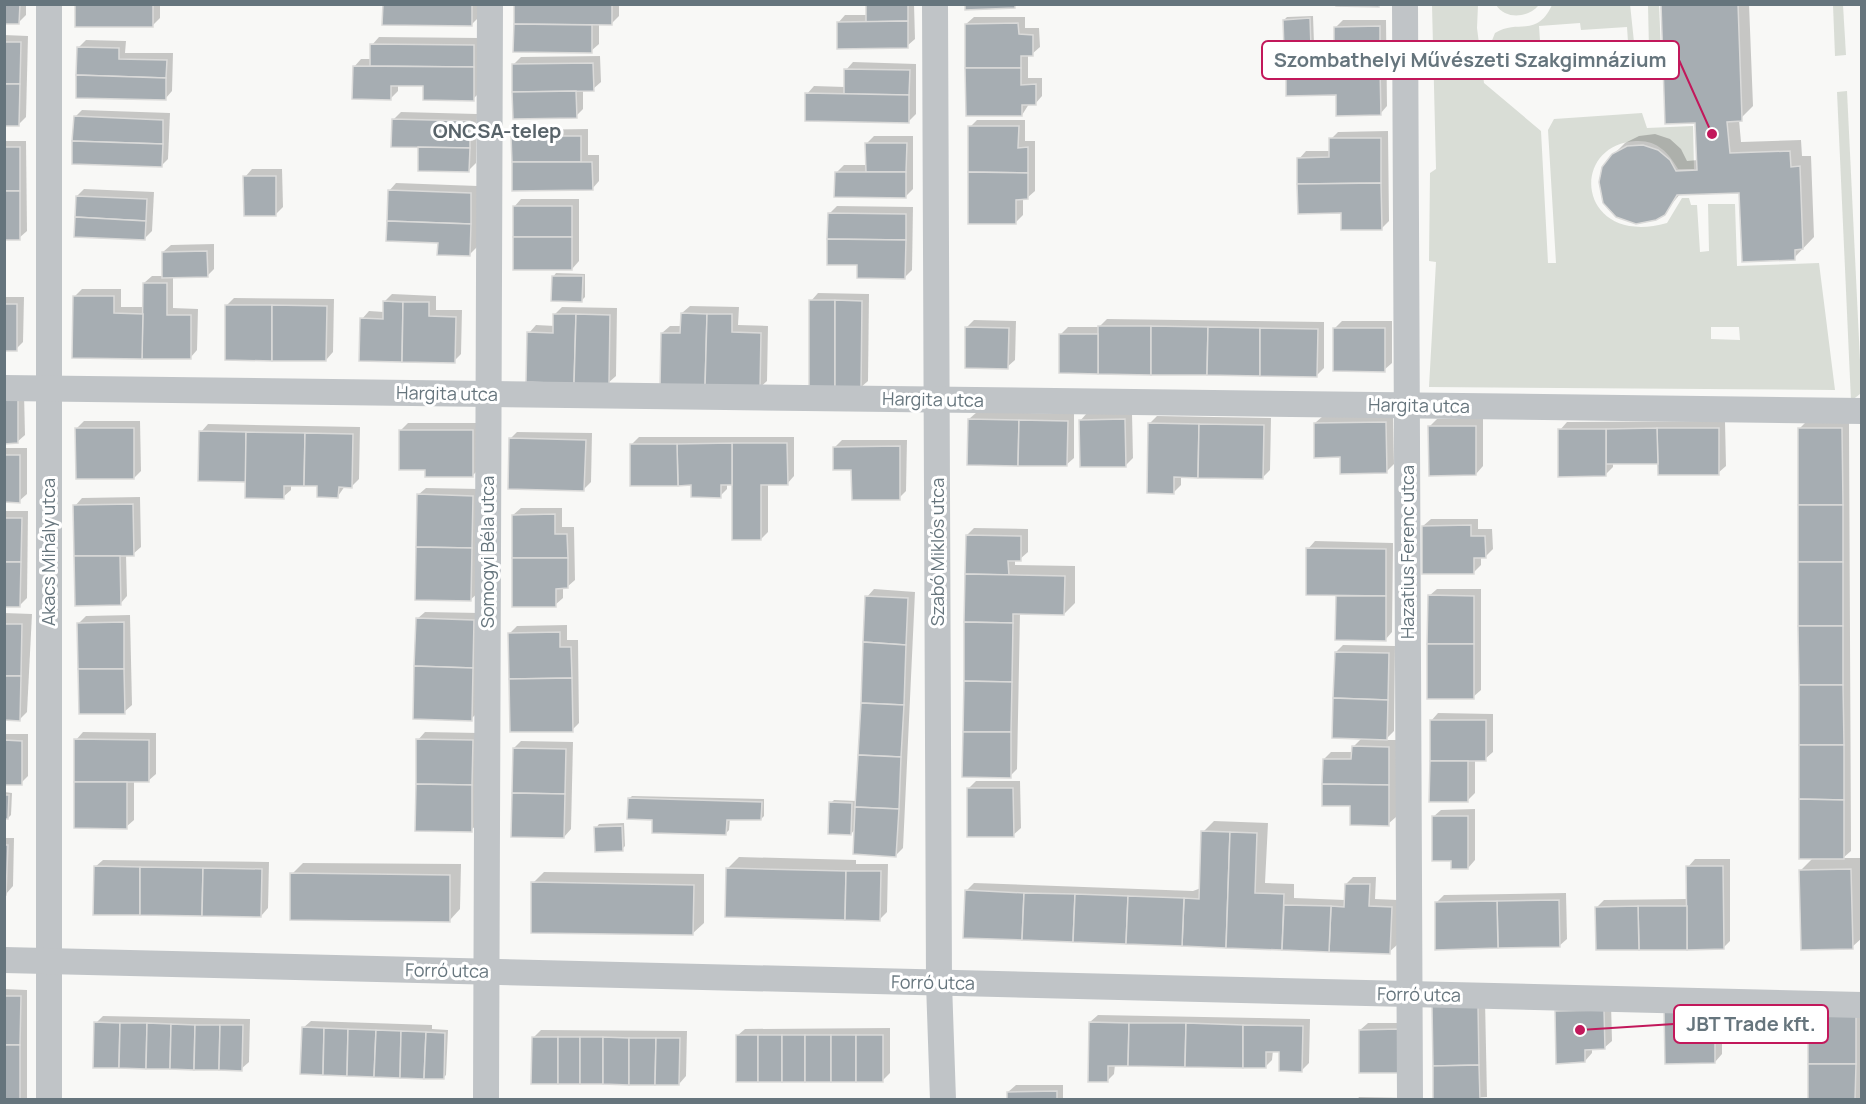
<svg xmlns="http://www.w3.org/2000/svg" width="1866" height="1104" viewBox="0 0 1866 1104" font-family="Manrope,sans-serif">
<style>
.green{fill:#d9ddd6;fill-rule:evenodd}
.shadow{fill:#0003}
.building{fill:#a6adb2;stroke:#dadad9;stroke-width:1.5}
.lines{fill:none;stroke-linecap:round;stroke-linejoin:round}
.minor{stroke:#c0c4c7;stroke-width:26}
.labels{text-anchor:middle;stroke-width:6;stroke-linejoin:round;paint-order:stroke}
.street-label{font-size:18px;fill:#66757d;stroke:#fff}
.neighbourhood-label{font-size:20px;font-weight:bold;fill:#586369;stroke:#fff}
.leader{fill:none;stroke:#c2185b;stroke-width:2}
.callout-dot{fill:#c2185b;stroke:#fff;stroke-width:2}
.callout{fill:#fff;stroke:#c2185b;stroke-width:2}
.callout-label{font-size:20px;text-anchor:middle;font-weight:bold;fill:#66757d}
</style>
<rect width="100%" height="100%" fill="#f8f8f6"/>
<g class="green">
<path d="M1630,4L1634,42H1628L1627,27L1581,30L1580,23L1539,26L1540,41L1491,43L1495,33C1518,18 1536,39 1552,5Z"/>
<path d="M1432,5H1478L1477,28L1484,83L1541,131L1548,263H1556L1548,130L1554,119L1642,113L1647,128L1693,126L1694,169H1678C1668,152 1657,140 1636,141C1567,145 1578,248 1667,223L1682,198H1689L1691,205H1697L1700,252L1709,251L1708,204H1735L1737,266L1819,263L1835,390L1429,387L1436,262L1429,261L1430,173L1436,169ZM1739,327L1740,340L1711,339V327Z"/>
<path d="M1496,5H1539C1528,18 1506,20 1496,5Z"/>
<path d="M1648,5H1659L1661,51L1649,50Z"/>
<path d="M1833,5H1843L1846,55L1835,56Z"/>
<path d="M1847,91L1861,381L1860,394L1851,401L1837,92Z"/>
</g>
<g class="shadow">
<path d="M4,4H26V15L18,23Z"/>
<path d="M77,4H160V18L153,25Z"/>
<path d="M384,4H479V17L471,25Z"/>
<path d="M515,4H619V16L611,24H599V44L591,51L515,50Z"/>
<path d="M867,4H914L915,39L907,46L838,23L845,15H867Z"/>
<path d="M1662,4H1749L1753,106L1739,120L1741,142L1801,140L1802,156H1811L1814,237L1794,258L1740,191L1681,193L1664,213L1613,155L1625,143L1639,136L1655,134L1670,139L1681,149L1687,161L1698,160L1696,121Z"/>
<path d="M1313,16L1314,43L1311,46L1284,20L1287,17Z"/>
<path d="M974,17H1025V28H1039L1040,47L1032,54H1028V78H1042V96L1035,104H1029L1022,115L966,24Z"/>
<path d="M1343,20H1386L1387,106L1380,114L1287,70L1294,62H1336L1335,28Z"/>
<path d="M4,35L28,36L26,117L18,125L4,124Z"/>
<path d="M379,37L481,38L480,92L473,99L425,85H398V91L391,98L354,67L361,59H371L372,45Z"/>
<path d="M86,40L126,41L125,53H173L172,91L165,99L78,48Z"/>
<path d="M600,56L601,82L593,89L583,90V109L576,116L513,65L521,57Z"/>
<path d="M853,62L916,64V114L908,122L807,94L814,86L845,87L846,70Z"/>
<path d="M82,110L170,113L168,159L161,166L75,117Z"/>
<path d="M401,112L477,114L476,163L469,170L420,145L393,120Z"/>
<path d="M977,120H1025V141H1035V191L1027,198H1023V215L1016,222L970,127Z"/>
<path d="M588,129V155H599V181L592,189L513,137L520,130Z"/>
<path d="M1388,131L1389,221L1381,229L1342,212L1299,159L1306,151H1331V139L1338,132Z"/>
<path d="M874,136H913V189L906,196L836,173L844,165H867V143Z"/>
<path d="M4,141H26L27,231L19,238H4Z"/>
<path d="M252,169H282L283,207L276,214L245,177Z"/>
<path d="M396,183L478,186L477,247L469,255L439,242L389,191Z"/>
<path d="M84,189L154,192L152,231L145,238L77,196Z"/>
<path d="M521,199H579V261L572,269L514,207Z"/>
<path d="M837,206L913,207L912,270L905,277L858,264L830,213Z"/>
<path d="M214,244V269L207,276L173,277V308L198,309L197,350L190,358L75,296L82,289H121V307H144V283L152,276H164L163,252L171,245Z"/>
<path d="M556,273L585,274V297L581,301L553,277Z"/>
<path d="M818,293L869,294L868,381L860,388L811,301Z"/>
<path d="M392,294L436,296V310H462L461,354L454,361L362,319L369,311L384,312V302Z"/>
<path d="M4,297H24L23,342L16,349H4Z"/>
<path d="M234,298L334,299L333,352L326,360L227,305Z"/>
<path d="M690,306L739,307L738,325L768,326L767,381L759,388L662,333L670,326H682V313Z"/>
<path d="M562,307L617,308L616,376L608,383L529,333L536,325L555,326V314Z"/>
<path d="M1107,319L1324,322V368L1317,375L1061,334L1068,327H1099Z"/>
<path d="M974,320L1016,321L1015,360L1007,367L967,327Z"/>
<path d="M1342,321H1392V363L1384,370L1335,328Z"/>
<path d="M4,393H24L25,435L17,442Z"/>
<path d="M977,412L1074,414V458L1066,465L969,419Z"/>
<path d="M1087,413H1132L1133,458L1126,465L1080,421Z"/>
<path d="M1393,415L1394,464L1386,472L1342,456L1315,423L1323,416Z"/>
<path d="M1157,416L1271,418L1270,470L1263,477L1181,476V485L1173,493L1150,423Z"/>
<path d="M1437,419H1483V466L1476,474L1429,427Z"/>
<path d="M84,421H140L141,471L134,478L77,428Z"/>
<path d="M1725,421L1726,466L1718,473L1659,462L1613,463V467L1605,475L1560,430L1567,422Z"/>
<path d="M1807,421H1849L1851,851L1843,858H1861L1862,866V938L1852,947L1801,870L1813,858L1799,429Z"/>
<path d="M408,423H480L479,469L472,476L426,469L401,430Z"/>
<path d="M208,424L360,427L359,479L352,486H345L338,496L319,484H291V490L283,497L247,480L201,432Z"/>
<path d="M517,432L592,433L591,482L584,489L510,439Z"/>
<path d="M639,437H794V476L787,484H768V532L761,539L734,484L727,483V489L720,496L693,484L631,445Z"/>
<path d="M842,440H907L906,491L899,498L853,469L835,447Z"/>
<path d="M4,448H27V494L19,501H4Z"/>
<path d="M426,488L480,489L478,593L470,600L418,495Z"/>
<path d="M140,497L141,547L133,554H126L127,596L120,604L75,506L82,498Z"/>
<path d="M521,508H562V527H574L575,580L567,587H563V598L555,605L513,515Z"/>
<path d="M4,511H28L27,598L20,605H4Z"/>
<path d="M1431,519H1478V529H1492L1493,549L1485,557H1481V565L1473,573L1423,526Z"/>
<path d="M974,528L1028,529V552L1020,559H1015V565L1075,566V603L1064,614L1020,613L1017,769L1010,776L967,535Z"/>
<path d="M1315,541L1393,543L1392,632L1385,640L1337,639V594L1308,549Z"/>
<path d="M874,589L915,592L903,848L896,855L856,828L851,834L831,803L834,800L857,801L867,597Z"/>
<path d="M1437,589H1481V690L1473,697L1429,596Z"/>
<path d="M425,612L481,613L478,712L471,719L417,619Z"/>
<path d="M4,613L32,614L27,712L20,719H4Z"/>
<path d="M130,615L132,705L124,712L79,623L86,616Z"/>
<path d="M567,625V640H578L579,723L572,730L510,633L517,626Z"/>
<path d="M1343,645L1395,646L1394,731L1385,740H1396V817L1388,824L1352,805L1324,759L1331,752H1353V747L1362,738L1336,652Z"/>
<path d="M1438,713L1493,714V752L1485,759H1475V793L1467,801L1431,721Z"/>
<path d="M83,732L156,733V774L148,781H134V820L126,827L76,740Z"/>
<path d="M425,732L480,733L479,823L471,830L418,740Z"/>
<path d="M4,734H28V776L21,783H4Z"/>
<path d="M521,741L573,742L571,829L564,837L514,748Z"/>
<path d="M976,781H1020L1021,828L1013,835L968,789Z"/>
<path d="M4,792L12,793L11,815L8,818H4Z"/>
<path d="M632,796L764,799V816L761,819L730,818L729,830L726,833L654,818L629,799Z"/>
<path d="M1475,809V860L1468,868L1453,860L1433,817L1441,810Z"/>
<path d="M1214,821L1268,823L1265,883L1294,884V898L1345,900L1346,884L1353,877H1376L1375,899L1398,900L1397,945L1389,952L965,936L966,891L974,883L1193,891L1201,888L1203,832Z"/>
<path d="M624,823L625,846L622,849L596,828L599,824Z"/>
<path d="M4,838H14L13,886L6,894Z"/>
<path d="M739,857L856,860V864H888L887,912L880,919L728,868Z"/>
<path d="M1695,859H1730V941L1723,948L1597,907L1604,900L1688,899V867Z"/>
<path d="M103,860L269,862L268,908L261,916L95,867Z"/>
<path d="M303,863L461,864L460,909L449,921L292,874Z"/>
<path d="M544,872L704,874V923L692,934L533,883Z"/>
<path d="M1566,893L1567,939L1559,946L1436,903L1444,895Z"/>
<path d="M4,989L27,990V1100H4Z"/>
<path d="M1485,999L1487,1097L1435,1100L1433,1007Z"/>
<path d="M1862,1001V1100H1809Z"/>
<path d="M1611,1003L1612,1041L1604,1048H1592V1053L1585,1061L1556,1012L1564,1005Z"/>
<path d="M1722,1004V1054L1715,1062H1667Z"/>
<path d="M1098,1015L1310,1019L1309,1063L1302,1070L1281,1050H1273L1272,1060L1265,1067L1115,1064L1114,1074L1107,1081L1090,1022Z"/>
<path d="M103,1016L250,1019L249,1062L241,1069L96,1023Z"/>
<path d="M311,1021L432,1025V1029L448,1030L446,1075L443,1078L303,1028Z"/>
<path d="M1368,1023H1404V1064L1360,1030Z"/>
<path d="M890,1028V1073L883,1080L737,1036L745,1029Z"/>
<path d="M541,1030L687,1031L686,1076L679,1084L534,1037Z"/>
<path d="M1016,1085H1063V1100H1008V1092Z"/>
<path d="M1359,1097L1405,1098V1100H1357Z"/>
</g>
<g class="building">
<path d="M4,4H20L19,24H4Z"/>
<rect x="75" y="4" width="78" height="23"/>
<path d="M383,4H472V26L382,25Z"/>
<path d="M514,4H612V25L514,24Z"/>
<path d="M866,4H908V21L866,22Z"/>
<path d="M965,4H1015V8L965,10Z"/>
<path d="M1336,4H1379V7L1336,6Z"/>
<path d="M1661,4H1738L1742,118V121L1727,122L1730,153L1790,151L1791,167L1800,166L1803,249L1795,250V260L1742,262L1739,193L1677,195L1665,215L1656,220L1636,224L1616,217L1603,203L1599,182L1602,167L1612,154L1627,146L1643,145L1658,150L1670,160L1676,171L1697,170L1695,123L1665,124Z"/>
<path d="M1310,18L1311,47L1284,49L1283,20Z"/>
<path d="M908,21V48L837,49V22Z"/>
<path d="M1018,23L1019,34L1033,35V56H1021V68H965V24Z"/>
<path d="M514,24L592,25V53L513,52Z"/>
<path d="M1380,26V68L1334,69V27Z"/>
<path d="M4,42H21L20,84H4Z"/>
<path d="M370,44L474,45V67L370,66Z"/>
<path d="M77,47L119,48V59L167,60L166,78L76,75Z"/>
<path d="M593,63L594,91L512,92V64Z"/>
<path d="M353,66L474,67V101L423,100V86H391V100L352,99Z"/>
<path d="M965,68H1021V85L1036,84V105H1022V116H966Z"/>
<path d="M1380,68L1381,115L1336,116V95L1286,96V69Z"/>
<path d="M844,69L910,70L909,95L844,94Z"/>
<path d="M76,75L166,78V100L76,98Z"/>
<path d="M4,84H20L19,126H4Z"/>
<path d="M576,91L577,118L513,119L512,92Z"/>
<path d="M805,93L909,95V123L805,121Z"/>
<path d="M74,116L163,120V144L72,141Z"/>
<path d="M392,119L470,121V148L391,147Z"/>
<path d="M968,126H1019L1018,148L1028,147V173L968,172Z"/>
<path d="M511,136H581V162H512Z"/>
<path d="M1329,138H1381V183L1297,184V158L1329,157Z"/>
<path d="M72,141L163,144L162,167L72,164Z"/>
<path d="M865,143H907L906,172H866Z"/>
<rect x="4" y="147" width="16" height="44"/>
<path d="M418,147L470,148L469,172L418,171Z"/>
<path d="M512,162H592L593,190L512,191Z"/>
<path d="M835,172H906V198L834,197Z"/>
<path d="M968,172L1028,173V199L1016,200V224H968Z"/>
<path d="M243,176H276V216H244Z"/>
<path d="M1381,183L1382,230H1341V213L1298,214L1297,184Z"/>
<path d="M388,190L471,193V224L387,221Z"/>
<rect x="4" y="191" width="16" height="49"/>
<path d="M76,196L147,199L146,221L75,217Z"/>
<rect x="513" y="206" width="59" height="31"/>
<path d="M828,213L906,214V240L827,239Z"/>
<path d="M75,217L146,221L145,240L74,237Z"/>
<path d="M387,221L471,224L470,256L437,255L438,243L386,241Z"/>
<rect x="513" y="237" width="59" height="33"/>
<path d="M827,239L906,240L905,279L857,278V265H827Z"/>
<path d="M207,251L208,277L162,278V252Z"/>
<path d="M552,276H583L582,302L551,301Z"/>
<path d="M143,283H167V315H191V359H142Z"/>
<path d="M73,296H114V313L143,314L142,359L72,358Z"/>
<rect x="809" y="300" width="26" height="89"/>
<path d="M835,300L862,301L861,390L835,389Z"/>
<path d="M383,301L403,302L402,362L359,361L360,318L383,319Z"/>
<path d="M403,302H429V316L456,317L455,363L402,362Z"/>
<rect x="4" y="304" width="13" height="47"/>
<path d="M225,305H272V361L225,360Z"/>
<path d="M272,305L327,306L326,361H272Z"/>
<path d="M681,313L707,314L705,388L660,387L661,333H680Z"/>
<path d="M553,314H576L574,384L526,382L527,332L553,333Z"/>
<path d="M576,314L610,315L609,384H574Z"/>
<path d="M707,314H732V332L761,333L760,390L705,388Z"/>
<path d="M1098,326H1151V375L1098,374Z"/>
<path d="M1151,326L1208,327L1207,375H1151Z"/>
<path d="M965,327L1009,328L1008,369L965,368Z"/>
<path d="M1208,327L1260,328V376L1207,375Z"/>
<path d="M1260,328L1318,329L1317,377L1260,376Z"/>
<path d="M1333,328H1385V372L1333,371Z"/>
<path d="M1059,334H1098V374L1059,373Z"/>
<path d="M4,400H18V443L4,444Z"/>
<path d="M968,419L1019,420L1018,466L967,465Z"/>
<path d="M1125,419L1126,467H1080L1079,420Z"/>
<path d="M1019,420L1068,421L1067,466H1018Z"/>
<path d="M1386,422L1387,473L1340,474V457L1314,458V423Z"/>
<path d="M1148,423L1199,424L1198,478L1174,477V494L1147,493Z"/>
<path d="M1199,424L1264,425L1263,479L1198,478Z"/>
<path d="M1428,426H1476V475L1429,476Z"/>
<path d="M75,428H134V479H76Z"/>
<path d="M1657,428H1719V475H1658Z"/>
<path d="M1657,428L1658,464H1606V429Z"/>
<path d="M1798,428H1842L1843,505H1798Z"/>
<path d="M1558,429H1606V476L1558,477Z"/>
<path d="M399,430H473V477H425V470H399Z"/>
<path d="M199,431L246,432V482L198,481Z"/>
<path d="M246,432L305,433L304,486H284V499L245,498Z"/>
<path d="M305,433L353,434L352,488L339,487L338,498L317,497V486H304Z"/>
<path d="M509,438L586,440L584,491L508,489Z"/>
<path d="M732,443H787L788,485H761V540H732Z"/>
<path d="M732,443V485H721V498L691,497V485L678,486L677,444Z"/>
<path d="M630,444H677L678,486H630Z"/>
<path d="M900,446V500H852L851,470H833V447Z"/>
<path d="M4,455H20V503L4,502Z"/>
<path d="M417,494L473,496L472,548L416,547Z"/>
<path d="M133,504L134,556H74L73,505Z"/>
<rect x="1798" y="505" width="45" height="57"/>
<path d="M555,514V534H567L568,558H512V515Z"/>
<path d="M4,518H22L21,562H4Z"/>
<path d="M1471,525V536H1485L1486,558H1474V574H1422V526Z"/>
<path d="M966,535L1021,536V561H1008L1009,575L965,574Z"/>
<path d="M416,547L472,548L471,601L415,600Z"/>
<path d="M1306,548L1386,549V596L1306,595Z"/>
<path d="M74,556H120L121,605L75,606Z"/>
<path d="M512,558H568V588L556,589V607H512Z"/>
<path d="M4,562H21L20,607H4Z"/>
<rect x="1798" y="562" width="45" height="64"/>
<path d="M965,574L1065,576L1064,615L1013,614V623L964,622Z"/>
<path d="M1428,595L1474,596V644H1427Z"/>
<path d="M865,596L908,598L906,645L863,642Z"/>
<path d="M1336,596H1386V641L1335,640Z"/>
<path d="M416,618L474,620L473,668L414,666Z"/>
<path d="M124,622V669H78L77,623Z"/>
<path d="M964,622L1013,623L1012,682L964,681Z"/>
<path d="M4,624H22L21,676H4Z"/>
<path d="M1798,626H1843V685H1799Z"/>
<path d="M560,632V647H571L572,678L509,679L508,633Z"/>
<path d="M863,642L906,645L904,705L861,703Z"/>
<rect x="1427" y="644" width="47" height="55"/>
<path d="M1335,652L1389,653L1388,700L1333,698Z"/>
<path d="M414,666L473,668L472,721L413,719Z"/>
<path d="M78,669H124L125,714H79Z"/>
<path d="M4,676H21L20,721L4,720Z"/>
<path d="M572,678L573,732H510L509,679Z"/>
<path d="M964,681L1012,682L1011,732H963Z"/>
<path d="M1799,685H1843L1844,745H1799Z"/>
<path d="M1333,698L1388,700L1387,740L1332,738Z"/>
<path d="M861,703L904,705L901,757L858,755Z"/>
<rect x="1430" y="720" width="56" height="41"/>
<path d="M963,732H1011V778L962,777Z"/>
<path d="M74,739L149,740V782H74Z"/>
<path d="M416,739L473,740L472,785L416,784Z"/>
<path d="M4,740L22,741V785H4Z"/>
<path d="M1799,745H1844V800L1799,799Z"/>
<path d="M1352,746L1389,747V785L1322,784L1323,759H1351Z"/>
<path d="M513,748L566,749L565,794L512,793Z"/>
<path d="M858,755L901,757L899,809L855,807Z"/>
<path d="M1430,761H1468V802H1429Z"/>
<path d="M74,782H127V829L74,828Z"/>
<path d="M416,784L472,785V832L415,831Z"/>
<path d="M1322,784L1389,785V826L1350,825V806H1322Z"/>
<path d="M967,788H1013L1014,837H967Z"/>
<path d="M512,793L565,794L564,838L511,837Z"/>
<path d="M4,795H9L8,819H4Z"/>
<path d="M628,798L762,802L761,820H727L726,835L652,833V820L627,819Z"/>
<path d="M1799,799L1844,800V859H1799Z"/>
<path d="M829,802L852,803L851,835L828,834Z"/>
<path d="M855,807L899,809L896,857L853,854Z"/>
<path d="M1432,816H1468V869H1451V861H1432Z"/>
<path d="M622,826L623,851L595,852L594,827Z"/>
<path d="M1201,831L1230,832L1226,948L1182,946L1184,898L1199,899Z"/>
<path d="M1230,832L1257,833L1255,893L1284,894L1282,950L1226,948Z"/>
<path d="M4,845H8L6,895H4Z"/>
<path d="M94,866L140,867V915H93Z"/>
<path d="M1686,866H1723L1724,949L1687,950Z"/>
<path d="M140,867L203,868L202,916L140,915Z"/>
<path d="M203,868L262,869L261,917L202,916Z"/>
<path d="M726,868L846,871L845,920L725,917Z"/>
<path d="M1851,869L1853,949L1801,950L1799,870Z"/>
<path d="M846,871H881L880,921L845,920Z"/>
<path d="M290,873L450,875V922L290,920Z"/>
<path d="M531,882L694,885L693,935L531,933Z"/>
<path d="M1345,884H1370L1369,906L1392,907L1390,954L1329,952L1331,906L1344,907Z"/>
<path d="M965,890L1024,893L1022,940L963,938Z"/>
<path d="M1024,893L1075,894L1073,942L1022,940Z"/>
<path d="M1075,894L1128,896L1126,944L1073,942Z"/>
<path d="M1128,896L1184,898L1182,946L1126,944Z"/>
<path d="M1559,900L1560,947L1498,948L1497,901Z"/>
<path d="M1497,901L1498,948L1435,950V902Z"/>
<path d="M1284,905L1331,906L1329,952L1282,950Z"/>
<path d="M1638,906H1687V950H1639Z"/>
<path d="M1638,906L1639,950H1596L1595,907Z"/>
<path d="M4,996H21L20,1045H4Z"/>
<path d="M1432,1006H1478L1479,1065L1433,1066Z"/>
<rect x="1808" y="1008" width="48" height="56"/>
<path d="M1604,1010L1605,1049L1585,1050V1062L1556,1064L1555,1011Z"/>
<path d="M1715,1010V1063L1665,1064L1664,1011Z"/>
<path d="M94,1022L120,1023L119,1068H93Z"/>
<path d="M1089,1022L1129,1023L1128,1066H1108V1082H1088Z"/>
<path d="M120,1023H147L146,1069L119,1068Z"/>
<path d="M147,1023L171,1024L170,1069H146Z"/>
<path d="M1129,1023H1186L1185,1067L1128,1066Z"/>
<path d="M1186,1023L1243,1025V1068L1185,1067Z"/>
<path d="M171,1024L195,1025L194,1070L170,1069Z"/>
<path d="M195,1025H220L219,1070H194Z"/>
<path d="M220,1025H243L242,1071L219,1070Z"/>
<path d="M1243,1025L1303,1026L1302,1072L1279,1071V1052H1266V1068H1243Z"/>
<path d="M302,1027L324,1028L323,1075L300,1074Z"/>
<path d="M324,1028L348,1029L347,1076L323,1075Z"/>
<path d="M348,1029L376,1030L374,1077L347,1076Z"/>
<path d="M1398,1029V1073H1359V1030Z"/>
<path d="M376,1030L401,1031L400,1078L374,1077Z"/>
<path d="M401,1031L426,1032L424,1079L400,1078Z"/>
<path d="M426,1032L445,1033L444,1079H424Z"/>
<rect x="736" y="1035" width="22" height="47"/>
<rect x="758" y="1035" width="24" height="47"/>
<rect x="782" y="1035" width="23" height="47"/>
<rect x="805" y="1035" width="26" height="47"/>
<rect x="831" y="1035" width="25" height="47"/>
<rect x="856" y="1035" width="27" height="47"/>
<path d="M532,1037H558V1084H531Z"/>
<rect x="558" y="1037" width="22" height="47"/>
<rect x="580" y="1037" width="23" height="47"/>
<path d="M603,1037L629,1038V1085L603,1084Z"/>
<path d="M629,1038H656L655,1085H629Z"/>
<path d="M656,1038H680L679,1085H655Z"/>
<rect x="4" y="1045" width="16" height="55"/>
<path d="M1808,1064H1856L1855,1100H1808Z"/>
<path d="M1479,1065L1480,1100H1433V1066Z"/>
<path d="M1057,1091V1100H1007V1092Z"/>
</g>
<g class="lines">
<g class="minor">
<path d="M49,4V1100"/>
<path d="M935,4L939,983L943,1100"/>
<path d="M1405,4L1410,1100"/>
<path d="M4,388L1862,411"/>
<path d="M4,960L1862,1005"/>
<path d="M486,1100L490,4"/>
</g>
</g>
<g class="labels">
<g class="street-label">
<text transform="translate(447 394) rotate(1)" y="6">Hargita utca</text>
<text transform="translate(933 400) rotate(1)" y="6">Hargita utca</text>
<text transform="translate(1419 406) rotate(1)" y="6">Hargita utca</text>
<text transform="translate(49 552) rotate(-90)" y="6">Akacs Mihály utca</text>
<text transform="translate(488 552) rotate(-90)" y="6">Somogyi Béla utca</text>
<text transform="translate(938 552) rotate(-90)" y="6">Szabó Miklós utca</text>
<text transform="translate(1408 552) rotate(-90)" y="6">Hazatius Ferenc utca</text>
<text transform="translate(447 971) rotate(1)" y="6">Forró utca</text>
<text transform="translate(933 983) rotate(1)" y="6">Forró utca</text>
<text transform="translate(1419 995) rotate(1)" y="6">Forró utca</text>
</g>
<g class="neighbourhood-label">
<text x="497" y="138">ONCSA-telep</text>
</g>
</g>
<path class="leader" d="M1712 134L1679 60M1580 1030L1674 1024"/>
<g class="callout-dot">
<circle cx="1712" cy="134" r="6"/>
<circle cx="1580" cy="1030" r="6"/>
</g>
<g class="callout">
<rect x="1262" y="41" width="417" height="38" rx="6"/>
<rect x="1674" y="1005" width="154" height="38" rx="6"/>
</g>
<g class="callout-label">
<text x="1470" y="67">Szombathelyi Művészeti Szakgimnázium</text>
<text x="1751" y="1031">JBT Trade kft.</text>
</g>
<rect width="1866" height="1104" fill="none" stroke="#66757d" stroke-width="12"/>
</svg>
